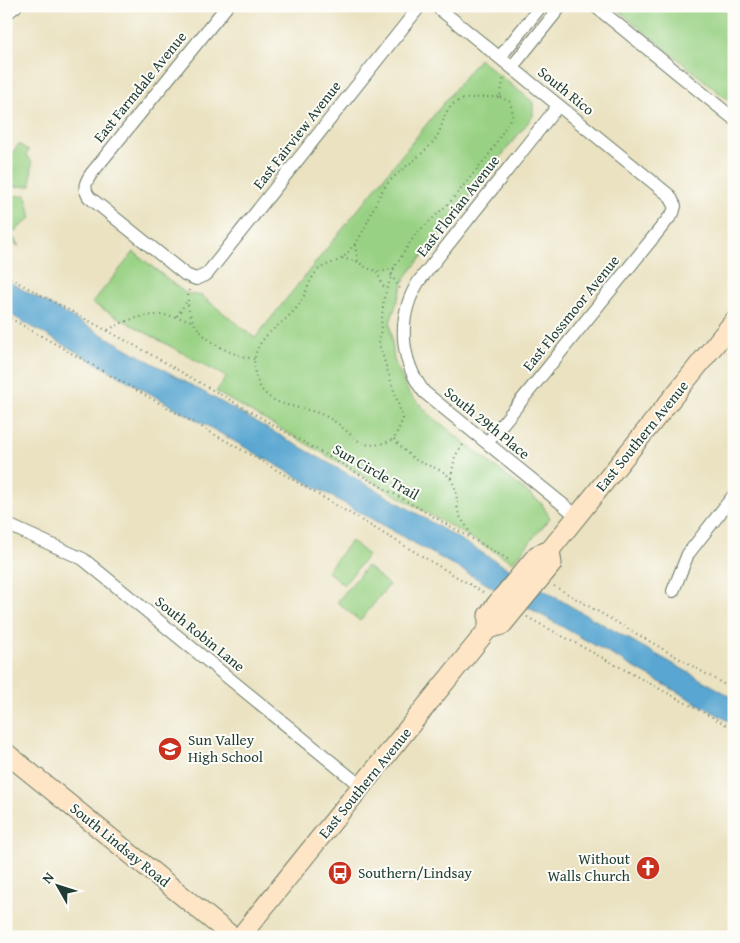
<svg xmlns="http://www.w3.org/2000/svg" width="740" height="943" viewBox="0 0 740 943" font-family="'Gentium Book Plus',serif">
	<style>
		.green { fill: #98d183; stroke: #5c875c }
		.water { fill: #58a6d1; stroke: #3c7282 }
		.lines { fill: none; stroke-linecap: round; stroke-linejoin: round }
		.minor-casing { stroke: #667765; stroke-width: 14 }
		.secondary-casing { stroke: #667765; stroke-width: 21 }
		.path { stroke: #667765; stroke-width: 2; stroke-dasharray: 1 4; stroke-linecap: butt }
		.minor { stroke: #fff; stroke-width: 12 }
		.secondary { stroke: #fee5c5; stroke-width: 19 }
		.labels { text-anchor: middle; stroke-width: 4; stroke-linejoin: round; paint-order: stroke }
		.street-label { font-size: 15px; fill: #1f3d34; stroke: #fdfcf7 }
		.poi-label { font-size: 15px; fill: #1f3d34; stroke: #fdfcf7; text-anchor: start }
	</style>
	<rect width="100%" height="100%" fill="#fdfcf7"/>
	<filter id="ink" filterUnits="userSpaceOnUse"><feTurbulence type="fractalNoise" baseFrequency=".02" numOctaves="2"/><feDisplacementMap in="SourceGraphic" scale="10" xChannelSelector="R" yChannelSelector="G"/><feConvolveMatrix kernelMatrix="1 2 1 2 8 2 1 2 1" color-interpolation-filters="sRGB"/></filter>
	<filter id="wash" filterUnits="userSpaceOnUse"><feTurbulence type="fractalNoise" baseFrequency=".0096" numOctaves="4" result="noise"/><feDisplacementMap in="SourceGraphic" scale="20" xChannelSelector="R" yChannelSelector="G"/><feGaussianBlur stdDeviation="1.12" result="paint"/><feColorMatrix in="noise" values="0 0 0 0 0 0 0 0 0 0 0 0 0 0 0 0 0 1.4 0 .05"/><feComposite in="paint" operator="in"/></filter>
	<g filter="url(#wash)">
		<rect width="100%" height="100%" fill="#eae2c1"/>
		<path class="green" d="M613 6H734V105Z
			M479 59 533 102V116L405 278 390 323 394 360 408 392 429 414 542 504 550 518 513 562 216 392 226 377 92 303 134 252 185 293 202 296 255 338Z
			M19 144 29 151 26 155 32 162 31 186 6 187V161Z
			M26 195 31 218 11 234 19 246 6 240V197Z
			M351 541 368 555 344 585 327 571Z
			M367 566 389 585 360 621 337 602Z"/>
		<path class="water" d="M6 280 406 507 572 607 734 698V724L6 312Z"/>
	</g>
	<g filter="url(#ink)">
		<g class="lines">
			<g class="minor-casing">
				<path id="minor" d="M227 6 91 174C85 183 83 188 89 197L186 275 196 279 207 274 420 6
					M436 6 670 196 675 206 673 213 487 443
					M595 6 734 119
					M6 14 16 6
					M500 57 541 6
					M512 67 561 6
					M558 106 419 281C397 315 399 359 424 392L577 516
					M6 524 83 559 362 787
					M673 591 688 554 734 495"/>
			</g>
			<g class="secondary-casing">
				<path id="secondary" d="M488 629V615L498 602 537 555 550 550 734 321
					M6 753 233 937
					M240 937 488 629 502 625 552 564 550 550"/>
			</g>
			<path class="path" d="M500 97 510 102 513 114 491 152 451 201 415 235 394 268 384 298 379 344 403 419 394 439C355 457 355 429 323 415 296 403 262 410 255 372 249 335 284 328 300 303 307 293 309 279 318 270 325 264 335 263 342 258 346 256 349 251 352 247 367 231 372 206 384 188 399 168 422 158 436 138 444 126 442 111 456 102 464 97 490 97 500 97L504 77
				M355 245 358 262C371 271 379 274 394 268
				M342 258 358 262
				M377 272 385 290
				M391 275 401 290
				M6 276 141 349 511 561
				M189 290C181 329 220 353 254 359
				M6 316 263 462 486 594
				M177 316 187 301
				M108 330C135 314 164 310 193 322
				M394 439C401 447 407 454 416 460 428 467 445 468 452 481 458 491 456 500 458 511 460 521 470 526 470 538
				M451 478 455 456 465 442
				M554 586 734 690
				M527 617 734 729"/>
			<use href="#minor" class="minor"/>
			<use href="#secondary" class="secondary"/>
		</g>
	</g>
	<defs>
		<g id="school-disc" transform="scale(1.25)"><circle r="9.5" fill="#c8321e" stroke="#fdfcf7"/><path d="M0-5L7-2L0 1L-7-2ZM-4 1L0 2.5L4 1V4Q0 6-4 4Z" fill="#fff"/></g>
		<g id="church-disc" transform="scale(1.25)"><circle r="9.5" fill="#c8321e" stroke="#fdfcf7"/><path d="M-1.2-6h2.4v3.5h3.3v2.4h-3.3V6h-2.4V-.1h-3.3v-2.4h3.3Z" fill="#fff"/></g>
		<g id="bus-disc" transform="scale(1.25)"><circle r="9.5" fill="#c8321e" stroke="#fdfcf7"/><path d="M-5-6H5V4H4V6H2V4H-2V6H-4V4H-5ZM-3.5-4V0h7V-4ZM-3.5 1.2v1.5H-2V1.2ZM2 1.2v1.5H3.5V1.2Z" fill="#fff"/></g>
	</defs>
	<g fill-rule="evenodd">
		<use href="#school-disc" x="170" y="749"/>
		<use href="#church-disc" x="648" y="868"/>
		<use href="#bus-disc" x="340" y="873"/>
	</g>
	<g class="labels">
		<g class="street-label">
			<text transform="translate(140 87) rotate(-51)" y="5">East Farmdale Avenue</text>
			<text transform="translate(566 91) rotate(39)" y="5">South Rico</text>
			<text transform="translate(297 135) rotate(-52)" y="5">East Fairview Avenue</text>
			<text transform="translate(458 206) rotate(-52)" y="5">East Florian Avenue</text>
			<text transform="translate(571 313) rotate(-51)" y="5">East Flossmoor Avenue</text>
			<text transform="translate(487 423) rotate(39)" y="5">South 29th Place</text>
			<text transform="translate(642 436) rotate(-51)" y="5">East Southern Avenue</text>
			<text transform="translate(376 472) rotate(30)" y="5">Sun Circle Trail</text>
			<text transform="translate(200 634) rotate(39)" y="5">South Robin Lane</text>
			<text transform="translate(365 783) rotate(-51)" y="5">East Southern Avenue</text>
			<text transform="translate(120 845) rotate(39)" y="5">South Lindsay Road</text>
		</g>
		<g class="poi-label">
			<text x="188" y="745">Sun Valley<tspan x="188" dy="17">High School</tspan></text>
			<text x="630" y="864" text-anchor="end">Without<tspan x="630" dy="17">Walls Church</tspan></text>
			<text x="358" y="878">Southern/Lindsay</text>
		</g>
	</g>
	<rect width="740" height="943" fill="none" stroke="#fdfcf7" stroke-width="25"/>
	<g transform="translate(58 886) rotate(309)" stroke="#fdfcf7" stroke-width="4" paint-order="stroke">
	<path d="M0-4L9 19L0 12L-9 19Z" fill="#1f3d34"/>
	<text y="-8" font-size="14" font-weight="bold" text-anchor="middle" fill="#1f3d34">N</text>
	</g>
</svg>
